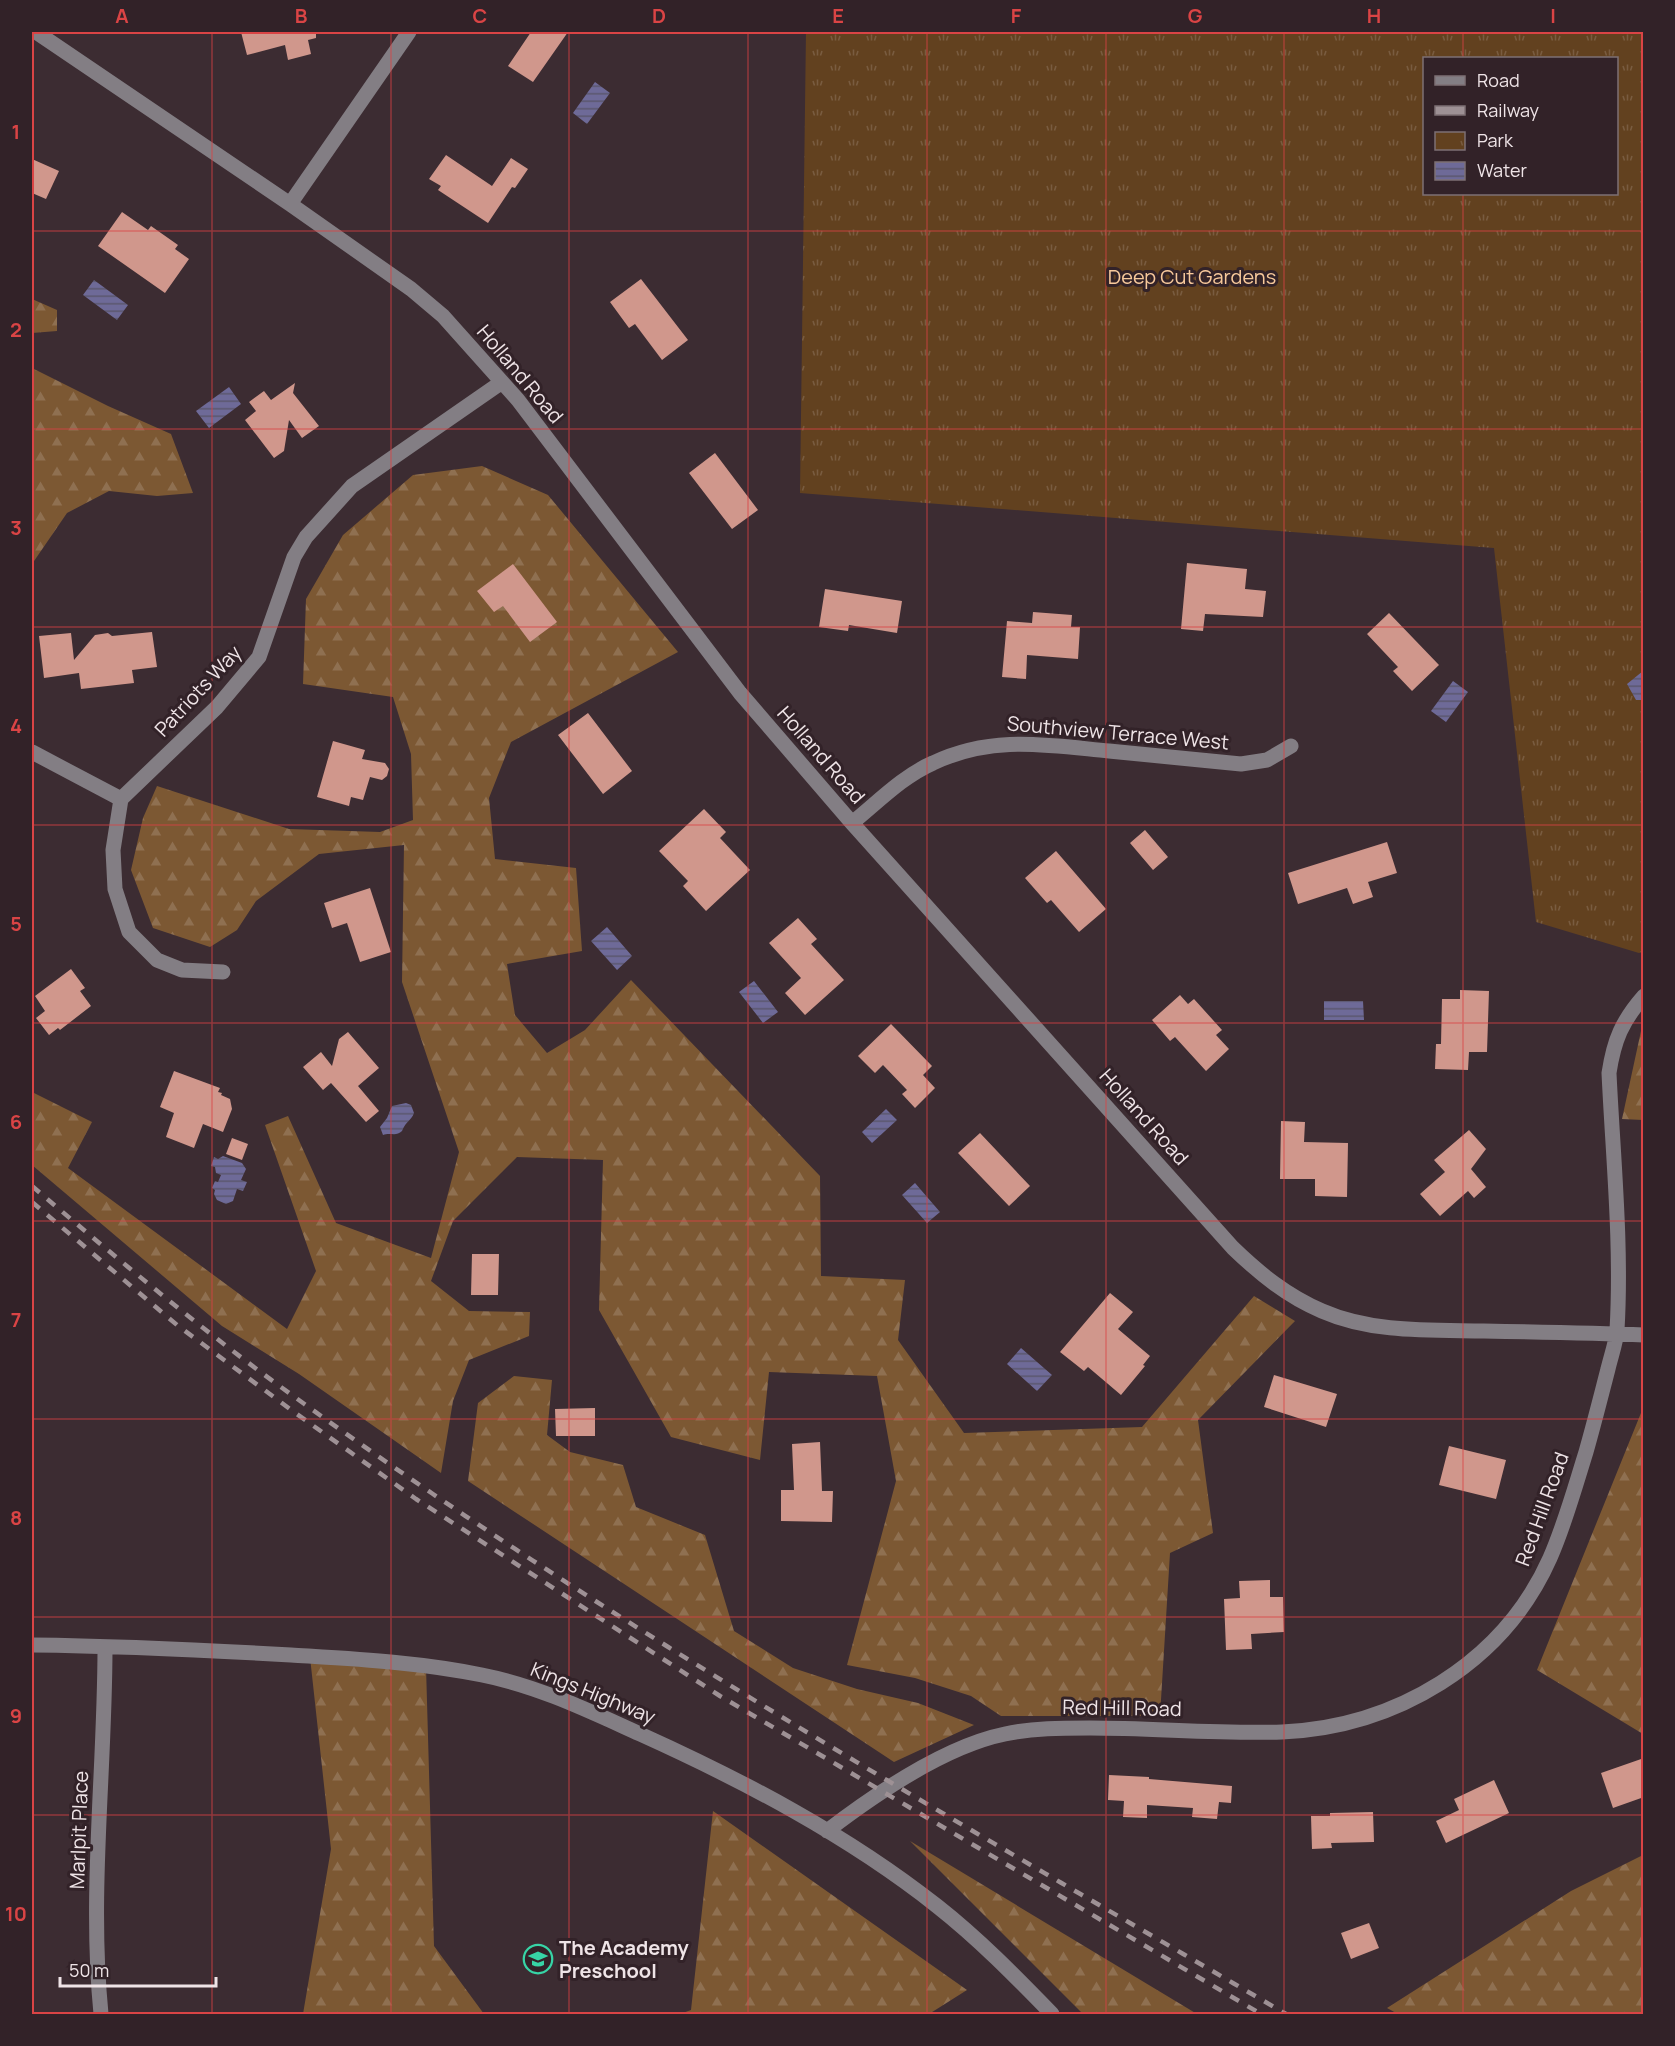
<svg xmlns="http://www.w3.org/2000/svg" width="1675" height="2046" viewBox="0 0 1675 2046" font-family="Manrope,sans-serif">
	<style>
		.forest { fill: url(#forest-firs) }
		.park { fill: url(#park-tufts); fill-rule: evenodd }
		.water { fill: url(#water-rules) }
		.building { fill: #d0978c }
		.lines { fill: none; stroke-linecap: round; stroke-linejoin: round }
		.minor { stroke: #837e84; stroke-width: 15 }
		.rail { stroke: #9e9195; stroke-width: 4.5; stroke-dasharray: 10 10; stroke-linecap: butt }
		.grid { fill: none; stroke: #da4445; stroke-width: 1.5; stroke-opacity: 0.55 }
		.labels { text-anchor: middle; stroke-width: 6; stroke-linejoin: round; paint-order: stroke }
		.park-label { font-size: 20px; fill: #f8c99b; stroke: #322228 }
		.street-label { font-size: 20px; fill: #efe4e7; stroke: #322228 }
		.poi-label { font-size: 20px; font-weight: bold; fill: #efe4e7; stroke: #322228; text-anchor: start }
		.neatline { fill: none; stroke: #da4445; stroke-width: 2 }
		.grid-label { font-size: 20px; text-anchor: middle; font-weight: bold; fill: #da4445 }
	</style>
	<defs>
		<pattern id="forest-firs" width="22" height="20" patternUnits="userSpaceOnUse" patternTransform="scale(1.5)"><rect width="22" height="20" fill="#7c5833"/><path d="M5 1l3.5 6h-7zM16 11l3.5 6h-7z" fill="#8f7051"/></pattern>
		<pattern id="park-tufts" width="24" height="20" patternUnits="userSpaceOnUse" patternTransform="scale(1.5)"><rect width="24" height="20" fill="#62411f"/><path d="M3 7l-1-3M5 7V3M7 7l1-3M15 17l-1-3M17 17v-4M19 17l1-3" fill="none" stroke="#795c40"/></pattern>
		<pattern id="water-rules" width="6" height="5" patternUnits="userSpaceOnUse" patternTransform="scale(1.5)"><rect width="6" height="5" fill="#6e6a98"/><path d="M0 2.5h6" fill="none" stroke="#5b576e"/></pattern>
	</defs>
	<rect width="100%" height="100%" fill="#3c2c32"/>
	<path class="forest" d="M32 299 57 310V331L32 333Z
		M32 368 108 406 171 434 193 493 157 496 109 491 67 513 32 564Z
		M482 466 548 495 678 652 511 742 489 798 495 859 576 868 582 951 507 964 515 1015 547 1053 585 1030 631 980 820 1176 821 1276 905 1280 898 1340 964 1433 1142 1427 1254 1296 1295 1321 1198 1420 1213 1533 1170 1553 1160 1716H1001L971 1696 915 1678 847 1665 896 1481 877 1376 769 1372 760 1460 671 1437 599 1310 603 1160 517 1157 453 1221 431 1281 469 1311 530 1312 529 1336 469 1360 453 1401 441 1473 299 1374 222 1326 32 1165V1092L92 1122 68 1168 287 1329 316 1271 265 1125 288 1116 336 1223 431 1258 459 1152 402 982 404 845 319 854 256 901 237 930 210 947 153 928 131 870 143 818 157 786 289 829 380 832 413 820 411 754 393 697 303 684 306 599 343 535 413 475Z
		M1643 1029V1120L1622 1119 1641 1031Z
		M514 1376 552 1380 547 1435 570 1452 623 1465 636 1507 705 1535 734 1631 793 1668 857 1689 918 1703 974 1725 894 1762 468 1481 478 1403Z
		M1643 1408V1734L1537 1670Z
		M310 1657 426 1667 434 1946 484 2014H303L331 1849Z
		M713 1811 967 1990 929 2014H680L691 2010Z
		M910 1841 1197 2014H1083Z
		M1643 1855V2014H1398L1387 2008 1571 1891Z"/>
	<path class="park" d="M806 32H1643V952L1639 953 1536 922 1494 548 800 493ZM1424 58H1616V194H1424Z"/>
	<path class="water" d="M595 82 610 93 587 124 573 113Z
		M94 280 128 305 117 320 83 295Z
		M229 387 241 404 209 428 196 411Z
		M1643 671V700H1636L1627 684Z
		M1453 681 1468 692 1446 722 1431 711Z
		M607 927 632 956 617 970 591 941Z
		M754 981 778 1012 763 1023 739 992Z
		M1324 1001H1363L1364 1020H1324Z
		M406 1103 411 1105 414 1113C411 1121 406 1121 402 1131 396 1137 390 1132 383 1135L380 1127 387 1118 392 1106Z
		M886 1109 897 1120 872 1143 862 1132Z
		M223 1156 242 1163 246 1169 241 1180 247 1182 243 1191 237 1189 233 1201 226 1204 217 1200 214 1194 215 1190 212 1188 215 1181 218 1182 221 1175 216 1173 215 1167 211 1166 214 1157 218 1159Z
		M915 1183 940 1212 927 1223 902 1195Z
		M1021 1348 1052 1375 1037 1391 1007 1364Z"/>
	<path class="building" d="M241 32H316V38L308 40 311 54 288 60 285 45 247 55Z
		M531 32H568L533 82 508 66Z
		M446 155 492 186 511 158 528 169 515 188 512 187 488 223 438 190 441 186 429 179Z
		M32 159 59 171 46 199 32 193Z
		M122 212 148 230 151 226 178 245 175 249 189 259 165 293 98 246Z
		M641 279 688 340 662 360 635 324 629 328 610 302Z
		M295 383 293 393 319 426 302 438 289 420 284 451 274 458 245 420 256 411 249 402 264 391 271 400Z
		M715 453 758 510 732 529 689 473Z
		M1187 563 1247 569 1245 589 1266 591 1263 617 1205 614 1203 631 1181 629Z
		M513 564 557 622 530 642 503 606 494 612 477 591Z
		M825 589 902 601 897 633 849 625 848 631 819 627Z
		M1033 612 1072 615 1071 627H1080L1078 659 1027 655 1026 679 1002 677 1007 621 1032 623Z
		M1389 613 1439 665 1412 691 1393 671 1398 667 1367 634Z
		M152 632 157 667 132 670 134 683 81 689 79 673 44 678 39 636 71 633 74 660 95 635 108 633 112 636Z
		M588 713 632 771 603 794 558 735Z
		M333 741 365 750 362 759 385 763 389 769 387 776 382 780 370 777 363 800 351 797 349 806 317 797Z
		M704 809 726 832 720 838 750 870 706 911 683 886 688 881 659 851Z
		M1145 830 1168 857 1153 870 1130 843Z
		M1387 842 1397 873 1368 882 1373 897 1353 904 1347 888 1298 904 1288 873Z
		M1056 851 1106 909 1079 932 1051 900 1047 903 1025 878Z
		M370 888 391 952 360 962 347 923 332 928 324 903Z
		M798 918 817 939 811 944 844 980 805 1015 785 993 801 978 769 943Z
		M71 969 85 988 80 991 91 1006 60 1030 58 1028 49 1035 36 1018 45 1011 35 996Z
		M1460 990 1489 991 1487 1052H1469L1468 1070 1435 1069 1436 1044H1441L1442 999H1460Z
		M1180 995 1188 1004 1194 999 1222 1030 1216 1035 1229 1049 1206 1071 1175 1037 1170 1041 1152 1020Z
		M891 1024 932 1066 923 1075 935 1088 915 1108 902 1094 907 1090 883 1065 875 1073 858 1056Z
		M348 1032 379 1068 358 1086 379 1111 366 1122 331 1083 323 1090 303 1067 321 1052 332 1066 339 1039Z
		M174 1071 220 1088 218 1092 222 1093 221 1095 230 1099 232 1109 223 1132 203 1124 194 1148 166 1137 174 1113 160 1107Z
		M1281 1121 1305 1122 1304 1142 1348 1143 1347 1197 1315 1196V1179H1280Z
		M1469 1130 1486 1149 1471 1169 1486 1187 1474 1198 1468 1191 1440 1216 1420 1194 1445 1172 1434 1160Z
		M980 1133 1030 1186 1009 1206 958 1153Z
		M232 1138 248 1144 242 1160 226 1154Z
		M472 1254H499L498 1295H471Z
		M1110 1293 1133 1312 1118 1329 1150 1356 1143 1365 1145 1366 1121 1395 1088 1367 1084 1371 1060 1352Z
		M1274 1375 1337 1394 1326 1427 1264 1407Z
		M595 1408V1436H556L555 1409Z
		M820 1442 822 1491H833L832 1522 781 1521V1490H794L792 1444Z
		M1449 1446 1506 1460 1496 1499 1439 1485Z
		M1270 1580V1597H1283L1284 1632 1251 1634 1252 1649 1226 1650 1224 1599 1240 1598 1239 1581Z
		M1644 1758V1797L1613 1808 1601 1773Z
		M1109 1775 1149 1777V1779L1232 1786 1231 1803 1219 1802 1217 1819 1192 1817 1193 1808 1147 1805V1818L1123 1817 1124 1801 1108 1800Z
		M1494 1780 1509 1813 1446 1843 1436 1821 1459 1810 1454 1799Z
		M1373 1812 1374 1842 1331 1843 1332 1848 1312 1849 1311 1816H1330V1813Z
		M1369 1923 1379 1948 1351 1959 1341 1933Z"/>
	<g class="lines">
		<path class="minor" d="M36 32 290 204 411 289 443 316 518 400 740 693 852 823 1233 1248C1260 1274 1287 1296 1322 1311 1372 1333 1430 1330 1484 1331 1537 1332 1590 1333 1644 1335
			M290 204 409 32
			M32 752 121 799
			M852 823C878 802 903 776 933 763 992 735 1046 745 1109 751 1153 755 1197 760 1241 764L1267 760 1291 746
			M223 972 182 970 157 960 129 932 115 889 113 850 121 799 217 707 259 657 294 557 306 537 352 486 502 382
			M32 1645C118 1646 205 1650 291 1655 355 1659 419 1662 482 1675 538 1686 589 1711 640 1734 744 1781 847 1835 937 1906 979 1939 1016 1977 1052 2014
			M827 1831C874 1795 946 1746 1005 1734 1033 1728 1062 1728 1090 1728 1154 1728 1218 1734 1282 1732 1395 1727 1503 1664 1550 1558 1565 1524 1575 1487 1586 1452 1594 1424 1601 1396 1608 1369 1611 1356 1616 1343 1617 1330 1622 1245 1613 1158 1609 1073 1614 1040 1622 1021 1644 996
			M101 2014C89 1893 105 1769 105 1648"/>
		<path class="rail" d="M32 1186C120 1261 209 1336 303 1403 616 1629 953 1819 1286 2014
			M32 1202 177 1325 294 1412 416 1499 720 1696 1261 2014"/>
	</g>
	<path class="grid" d="M212 32V2014M391 32V2014M569 32V2014M748 32V2014M927 32V2014M1106 32V2014M1284 32V2014M1463 32V58M1463 194V2014M32 231H1644M32 429H1644M32 627H1644M32 825H1644M32 1023H1644M32 1221H1644M32 1419H1644M32 1617H1644M32 1815H1644"/>
	<defs>
		<g id="school-ring" transform="scale(1.5)"><circle r="9.5" fill="#322228" stroke="#37d4a6" stroke-width="1.5"/><path d="M0-5L7-2L0 1L-7-2ZM-4 1L0 2.5L4 1V4Q0 6-4 4Z" fill="#37d4a6"/></g>
	</defs>
	<g fill-rule="evenodd">
		<use href="#school-ring" x="538" y="1959"/>
	</g>
	<g class="labels">
		<g class="park-label">
			<text x="1192" y="284">Deep Cut Gardens</text>
		</g>
		<g class="street-label">
			<text transform="translate(520 374) rotate(50)" y="7">Holland Road</text>
			<text transform="translate(198 691) rotate(-47)" y="7">Patriots Way</text>
			<text transform="translate(1118 733) rotate(5)" y="7">Southview Terrace West</text>
			<text transform="translate(821 755) rotate(49)" y="7">Holland Road</text>
			<text transform="translate(1144 1117) rotate(48)" y="7">Holland Road</text>
			<text transform="translate(1542 1509) rotate(-70)" y="7">Red Hill Road</text>
			<text transform="translate(593 1693) rotate(22)" y="7">Kings Highway</text>
			<text transform="translate(1122 1708) rotate(1)" y="7">Red Hill Road</text>
			<text transform="translate(79 1830) rotate(-88)" y="7">Marlpit Place</text>
		</g>
		<g class="poi-label">
			<text x="559" y="1955">The Academy<tspan x="559" dy="23">Preschool</tspan></text>
		</g>
	</g>
	<rect width="1675" height="2046" fill="none" stroke="#322228" stroke-width="66"/>
	<rect x="1423" y="57" width="195" height="138" fill="#322228" stroke="#7e7074" stroke-width="1.5"/>
	<rect x="1435" y="76" width="30" height="9" fill="#837e84" stroke="#7e7074" stroke-width="1.5"/>
	<text x="1477" y="87" font-size="18" fill="#efe4e7">Road</text>
	<rect x="1435" y="106" width="30" height="9" fill="#9e9195" stroke="#7e7074" stroke-width="1.5"/>
	<text x="1477" y="117" font-size="18" fill="#efe4e7">Railway</text>
	<rect x="1435" y="132" width="30" height="18" fill="url(#park-tufts)" stroke="#7e7074" stroke-width="1.5"/>
	<text x="1477" y="147" font-size="18" fill="#efe4e7">Park</text>
	<rect x="1435" y="162" width="30" height="18" fill="url(#water-rules)" stroke="#7e7074" stroke-width="1.5"/>
	<text x="1477" y="177" font-size="18" fill="#efe4e7">Water</text>
	<path d="M60 1977v9h156v-9" fill="none" stroke="#efe4e7" stroke-width="3"/>
	<text x="69" y="1977" font-size="18" fill="#efe4e7" stroke="#322228" stroke-width="4.5" paint-order="stroke">50 m</text>
	<rect x="33" y="33" width="1609" height="1980" class="neatline"/>
	<g class="grid-label">
		<text x="122" y="23">A</text>
		<text x="301" y="23">B</text>
		<text x="480" y="23">C</text>
		<text x="659" y="23">D</text>
		<text x="838" y="23">E</text>
		<text x="1016" y="23">F</text>
		<text x="1195" y="23">G</text>
		<text x="1374" y="23">H</text>
		<text x="1553" y="23">I</text>
		<text x="16" y="139">1</text>
		<text x="16" y="337">2</text>
		<text x="16" y="535">3</text>
		<text x="16" y="733">4</text>
		<text x="16" y="931">5</text>
		<text x="16" y="1129">6</text>
		<text x="16" y="1327">7</text>
		<text x="16" y="1525">8</text>
		<text x="16" y="1723">9</text>
		<text x="16" y="1921">10</text>
	</g>
</svg>
